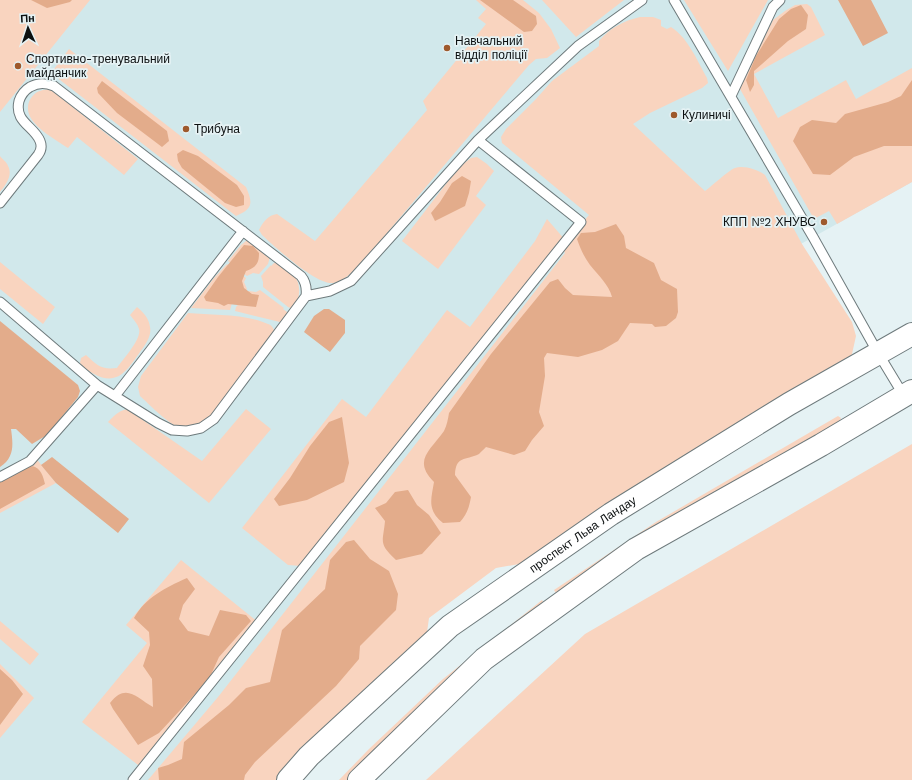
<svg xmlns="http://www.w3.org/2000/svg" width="912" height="780" viewBox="0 0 912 780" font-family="'Work Sans',sans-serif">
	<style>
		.built { fill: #d1e8eb }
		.green { fill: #f9d4bf }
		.forest { fill: #e3ac8b }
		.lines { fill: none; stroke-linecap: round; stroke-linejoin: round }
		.lane-casing { stroke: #6e7a7c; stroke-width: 11 }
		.primary-casing { stroke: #6e7a7c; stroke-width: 24 }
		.lane { stroke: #fff; stroke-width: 9 }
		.primary { stroke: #fff; stroke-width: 22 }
		.poi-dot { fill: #9e592c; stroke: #e5f2f4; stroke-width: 1.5 }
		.labels { text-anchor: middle; stroke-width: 3.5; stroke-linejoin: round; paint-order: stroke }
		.poi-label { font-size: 12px; fill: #0c1011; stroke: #e5f2f4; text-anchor: start }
		.street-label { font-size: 12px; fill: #0c1011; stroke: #e5f2f4 }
	</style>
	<rect width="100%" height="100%" fill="#e5f2f4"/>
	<path class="built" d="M0 0H912V182L729 284 259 780H0Z"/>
	<path class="green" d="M0 0H90L0 112Z
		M476 0H523L539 13 551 29 560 48 547 58 536 59 529 65 365 259C356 268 346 281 333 283 316 285 275 247 262 235L259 230C263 222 268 215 277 214L315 241 427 110 423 101 486 24 478 18 486 9Z
		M542 0H624L576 37Z
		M684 0H768L728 71Z
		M807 4 811 7 825 35 754 74 778 118 846 80 856 99 912 68V182L837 224 829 211 814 219 740 89 742 81 773 20 785 11 795 5Z
		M640 17H653L661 20V26L667 29 671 27C688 38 697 60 707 78L708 83 702 88 650 113 633 124 705 191C712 186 729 170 735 168 744 165 758 170 765 175L802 244 852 322 856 336 852 354 836 369 597 510 525 563 496 568 429 618 426 639 289 780H148L218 697 565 253 562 247 301 566 288 565 242 528 342 399 366 417 447 310 470 327 535 241 547 219 566 241 589 215 502 143 501 137 506 129 536 99 552 81 599 46V41C610 28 623 21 640 17Z
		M69 49 246 187C253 203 253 209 236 216L51 73Z
		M50 89 138 159 124 175 77 137 68 148C54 138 17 120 31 98 36 91 41 90 50 89Z
		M0 156C2 159 7 162 8 166 13 175 6 185 0 192Z
		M477 157 487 164 494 171 476 196 486 205 438 269 402 241 459 167 471 158Z
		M246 241H250L270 257 268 264 259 274 253 273 247 276 228 261 241 245Z
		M0 262 55 307 43 324 0 289Z
		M279 262C284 266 290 270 294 275 302 285 300 300 293 309L288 307 263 287V282L261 276 271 265V266L274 263Z
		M227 264 246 278 244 282 247 289 235 303H232L230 310 191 308 214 278Z
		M260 290 284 308 283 309 287 312 288 314 284 321 280 322 235 311 236 307 249 291 256 292Z
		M137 307C143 312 149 318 150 327 152 336 145 345 140 352 128 369 118 387 94 374 89 371 84 369 80 363L81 358 86 355C97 365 101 370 117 368 123 359 142 339 139 329 138 324 133 319 130 315Z
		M188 313C211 315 248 314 268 324 272 325 274 329 275 333L213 417C205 422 187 429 177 426 167 423 148 403 140 396L138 387 141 376Z
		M127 409 202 461 246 409 271 429 209 503 108 422C114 416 118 411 127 409Z
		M838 416 841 418 839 422 559 598 554 590 656 522Z
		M912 444V780H426L585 634Z
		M34 456 56 483 0 513V477Z
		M181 560 259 623 142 768 82 722 147 643 126 625Z
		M542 600 546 607 350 780H339L369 749 443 679Z
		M0 621 39 654 30 665 0 639Z
		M0 664 34 698 0 738Z"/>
	<path class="forest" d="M31 0H72L70 2 47 8Z
		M480 0H513L536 16 537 24 532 31 524 32Z
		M838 0H871L888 33 863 46Z
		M801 5 808 15 806 29 788 41 754 71V85L750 92 746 80 756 56 779 19 791 9Z
		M912 80V146H884L854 157 830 175 813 174 793 141 800 127 812 120 836 123 845 114 888 102 901 96Z
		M102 81 167 131 169 141 162 147 117 113 98 93 97 88Z
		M183 150 198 156 237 185 244 196V205L236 207 225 203 182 168 178 161 177 154Z
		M462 176 471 181 469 193 465 206 435 221 431 213 440 202 452 183Z
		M616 224 624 236 626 248 654 263 661 280 677 289 678 312 676 318 666 326 655 327 652 324 630 323 618 341 602 350 578 357 547 353 544 358 545 376 539 412 544 426 532 440 525 451 514 455 486 447C484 449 481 452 479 454 465 461 456 455 455 475L471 497C469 508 467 514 460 522L443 523C427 510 431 500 434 482 412 460 431 450 444 431 447 425 448 419 449 413L491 354 550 282 558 279 565 288 573 295 612 297C609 285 598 275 590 265 584 257 580 248 577 239L581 233 595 232Z
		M244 245 253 246 259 253C259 264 256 267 246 271L242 281 244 288 252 294 259 295 256 307 228 304 224 306 218 303 206 301 204 297 218 277Z
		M324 309H329L345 320V333L330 352 304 332 314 316Z
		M0 321 78 385 80 391 78 397 47 435 32 444 16 429H11C13 444 15 457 0 467Z
		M342 417 349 463 344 482 307 500 279 506 274 499 290 478 310 446 329 422Z
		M52 457 129 519 118 533 56 483 41 465Z
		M32 466C41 468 43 476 45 484L0 509V481L19 470Z
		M408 490 417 505 429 515 441 533 422 554 396 560C378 543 383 543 385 521L375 508 386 503 395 492Z
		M354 540 370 559 389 571 398 594 396 610 360 646 359 659 336 686 255 762 245 775 244 780H159L158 768 168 765 182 759 184 742 229 705 246 688 270 682 282 630 325 589 330 560 346 542Z
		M187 578 195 589 183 605 179 619 188 631 209 636 220 610 246 615 251 621 219 657 209 679 159 733 138 745 113 709 110 703C126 682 137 698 153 707L152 679 143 666 150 645 149 632 134 618C146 597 165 588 187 578Z
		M0 669 12 680 23 694 0 725Z"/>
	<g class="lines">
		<g class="lane-casing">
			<path id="lane" d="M674 0 813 237 878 353 904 396
				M731 96 773 7 780 0
				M0 203 38 155C41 151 42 146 40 141 34 126 14 122 19 101 21 95 25 90 30 87 39 82 46 83 54 86L301 276C306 282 307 288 306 296L214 419 201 428 187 431 172 430 158 423 97 385 0 302
				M306 296 330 291 351 281 478 140 578 46 642 0
				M115 396 243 231
				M0 477 30 461 97 385
				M133 780 581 222 478 140"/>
		</g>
		<g class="primary-casing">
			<g id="primary">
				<path id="s1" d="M288 780 309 756 450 626 611 514 789 404 912 334"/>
				<path d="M359 780 484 659 636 549 821 445 912 391"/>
			</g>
		</g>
		<use href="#lane" class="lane"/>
		<use href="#primary" class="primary"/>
	</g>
	<g class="poi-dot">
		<circle cx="447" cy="48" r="4"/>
		<circle cx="18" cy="66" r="4"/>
		<circle cx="674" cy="115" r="4"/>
		<circle cx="186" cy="129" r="4"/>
		<circle cx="824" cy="222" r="4"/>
	</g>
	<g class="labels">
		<g class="poi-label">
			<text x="455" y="45">Навчальний<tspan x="455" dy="14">відділ поліції</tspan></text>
			<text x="26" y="63">Спортивно-тренувальний<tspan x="26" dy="14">майданчик</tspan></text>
			<text x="682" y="119">Кулиничі</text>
			<text x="194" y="133">Трибуна</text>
			<text x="816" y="226" text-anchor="end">КПП №2 ХНУВС</text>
		</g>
		<g class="street-label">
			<text dy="4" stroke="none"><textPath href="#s1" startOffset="385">проспект Льва Ландау</textPath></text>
		</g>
	</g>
	<g transform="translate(28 28) rotate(357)" stroke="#e5f2f4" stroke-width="3" paint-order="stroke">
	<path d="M0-3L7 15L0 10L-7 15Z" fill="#0c1011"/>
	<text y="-6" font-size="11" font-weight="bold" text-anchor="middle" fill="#0c1011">Пн</text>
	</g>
</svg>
